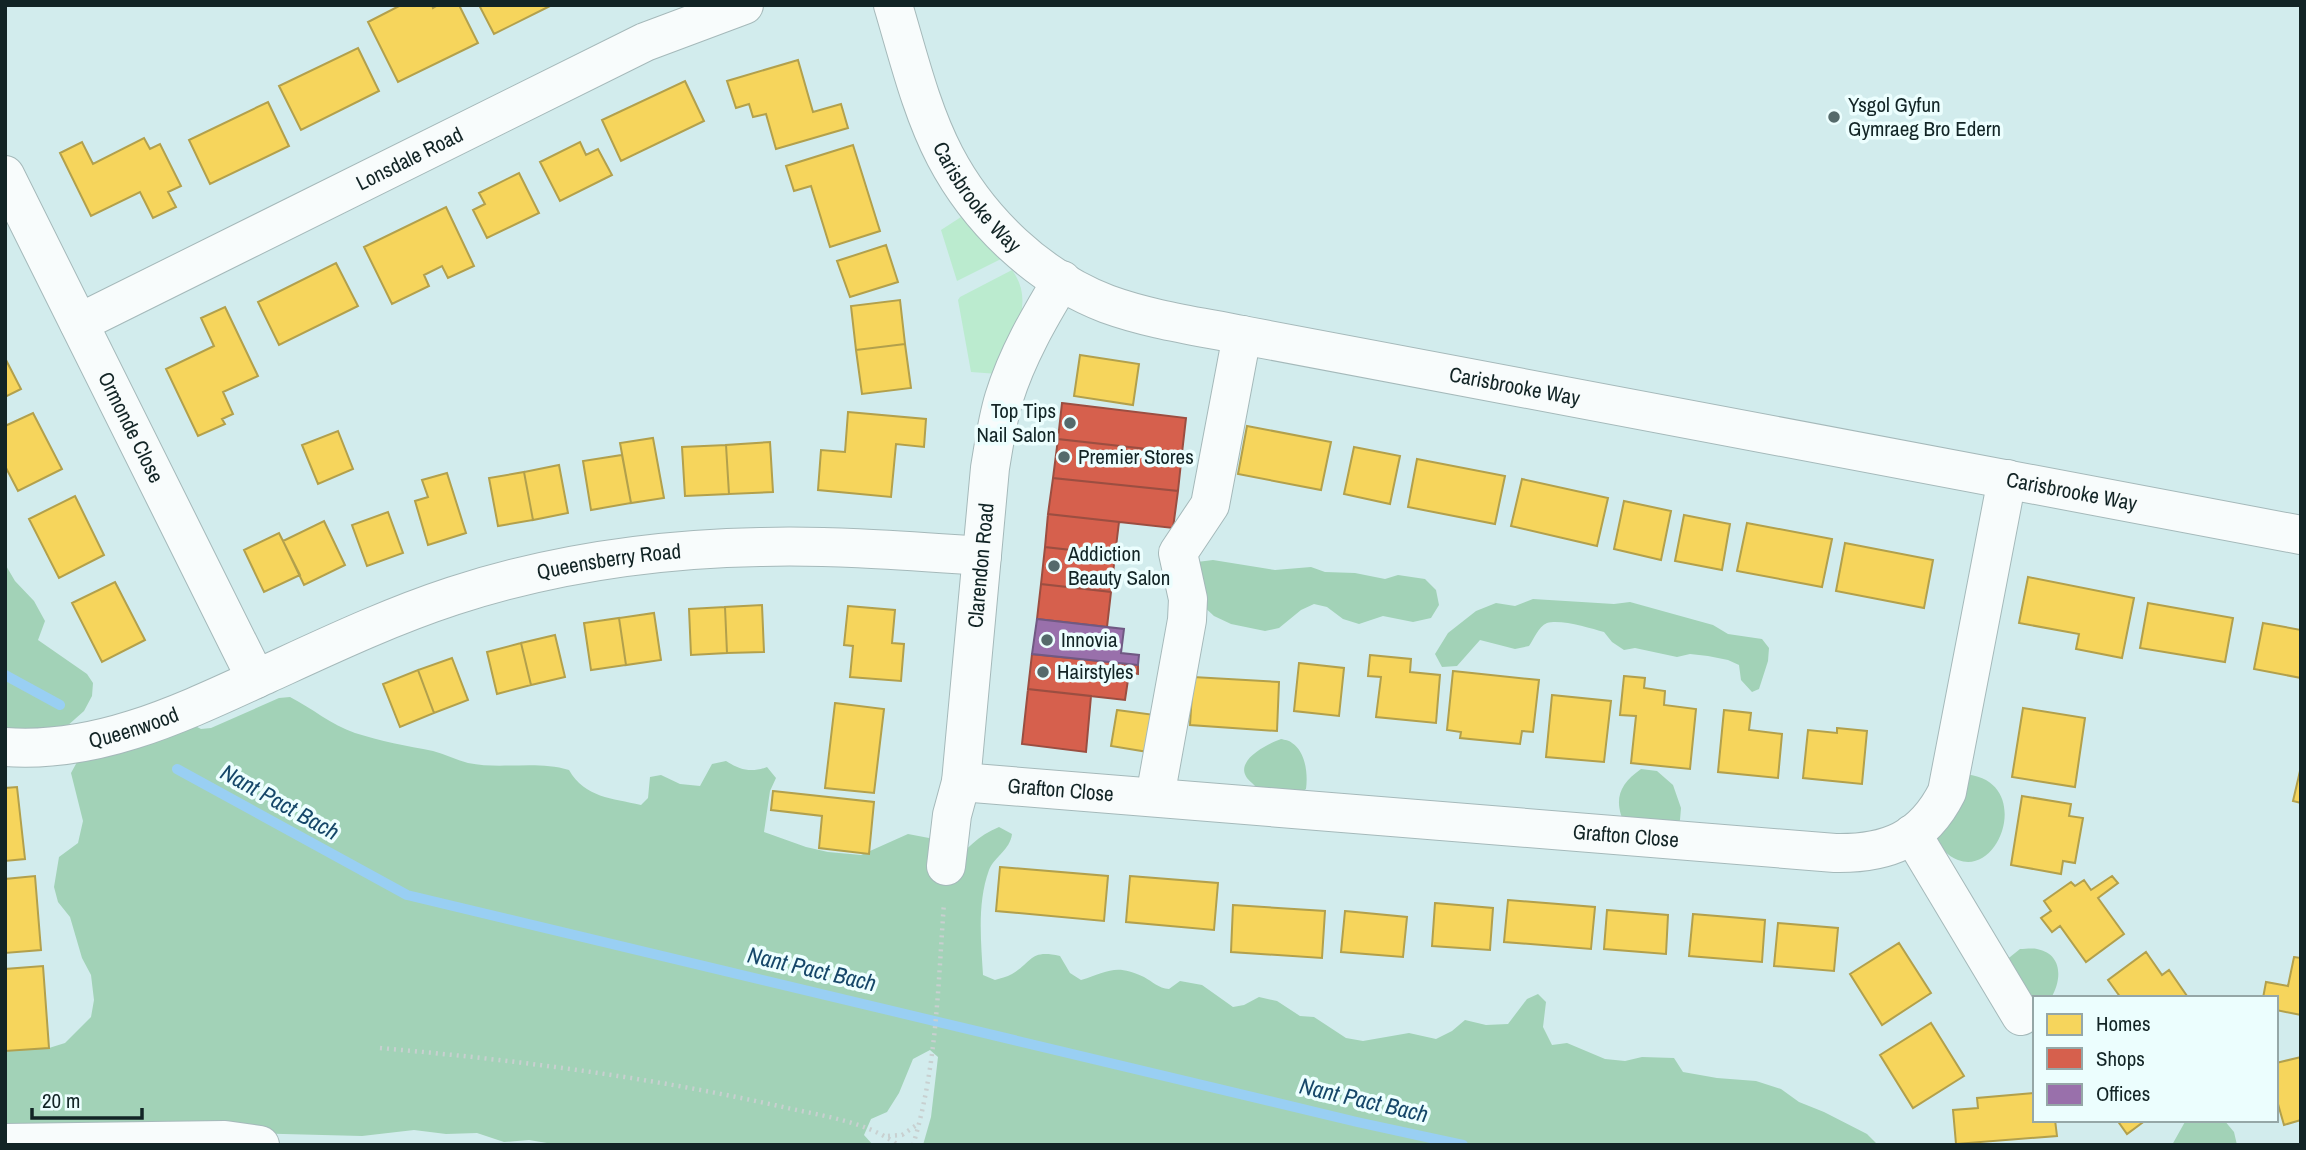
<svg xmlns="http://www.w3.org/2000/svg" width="2306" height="1150" viewBox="0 0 2306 1150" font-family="'Archivo Narrow',sans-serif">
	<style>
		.green { fill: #bbebcf }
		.forest { fill: #a2d2b7 }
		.homes { fill: #f6d55c; stroke: #b2a04c; stroke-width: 2 }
		.shops { fill: #d6604d; stroke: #9b4e41; stroke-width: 2 }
		.offices { fill: #9970ab; stroke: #705983; stroke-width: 2 }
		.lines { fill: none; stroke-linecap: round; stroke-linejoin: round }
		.stream { stroke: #99cff3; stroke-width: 10 }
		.minor-casing { stroke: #a5b9ba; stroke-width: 40 }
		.path { stroke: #c8d0d0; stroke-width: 4.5; stroke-dasharray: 2 5; stroke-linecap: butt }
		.minor { stroke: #f8fcfc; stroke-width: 38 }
		.poi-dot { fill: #556a6b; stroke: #ecfefe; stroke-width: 2.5 }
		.labels { text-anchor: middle; stroke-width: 7; stroke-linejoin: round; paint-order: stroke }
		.poi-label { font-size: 21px; fill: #122425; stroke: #ecfefe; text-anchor: start }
		.street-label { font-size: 21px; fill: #122425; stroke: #ecfefe }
		.water-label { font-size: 23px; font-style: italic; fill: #164769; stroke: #ecfefe }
	</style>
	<rect width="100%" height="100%" fill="#d2eced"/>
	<path class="green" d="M961 217 1001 259 957 281 941 230Z
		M1012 270C1037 303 1011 341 998 374L971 372 958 300 960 297Z"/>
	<path class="forest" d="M1213 560 1275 570 1311 567 1325 572 1355 573 1385 579 1398 575 1425 579 1436 590 1439 605 1431 618 1413 622 1383 616 1359 624 1343 619 1327 607 1314 604 1301 610 1279 628 1265 631 1231 624 1214 616 1200 603 1197 562Z
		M5 564 15 581 34 601 45 621 38 640 87 674 93 683 92 696 84 711 66 727 5 732Z
		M1533 599 1614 604 1630 602 1713 625 1728 634 1762 639 1769 648 1768 661 1759 689 1752 692 1741 680 1739 665 1728 660 1708 656 1690 654 1677 657 1635 648 1624 650 1612 642 1604 632C1590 628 1561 619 1547 623 1538 627 1534 639 1529 646L1515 649 1480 640 1457 666 1442 667 1435 654 1448 633 1476 611 1496 603 1515 606Z
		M290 697C312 708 331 725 355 733 380 741 407 746 433 751 445 754 456 760 468 763 502 770 536 760 569 770 585 798 612 798 641 805L648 798 650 777 661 775 680 784 700 786 712 764 726 761C740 770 751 773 767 767L776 778 770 791 764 832 806 847 828 852 861 855 908 834 929 838 953 866C966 848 978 836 999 827L1012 834C1010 850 995 856 989 870 977 903 981 941 983 975L995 980C1000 978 1007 977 1012 974 1033 962 1029 949 1060 956L1070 973 1081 980C1108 972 1115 963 1144 977 1153 982 1158 988 1169 989L1180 981 1202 985 1233 1007 1244 1005 1259 997 1277 1001 1300 1016 1314 1017 1346 1038 1363 1041 1409 1033 1436 1039 1452 1031 1465 1020 1486 1025 1508 1024 1527 999 1538 994 1546 1002 1543 1027 1552 1045 1567 1043 1605 1059 1625 1061 1642 1057 1674 1058 1683 1072 1717 1078 1756 1081 1781 1089 1799 1102 1824 1112 1867 1134 1878 1145H923L931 1117 938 1057 930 1050 913 1059 899 1093 887 1112 871 1119 864 1135 873 1145H559L529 1140 504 1142 477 1133 446 1134 414 1130 362 1136 5 1127V1051L49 1048 65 1043 91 1017 94 1000 91 975 82 958 70 917 58 902 54 887 59 857 78 843 83 821 71 773 82 753 184 720 201 729 211 728 279 698Z
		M1281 739C1285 740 1289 740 1292 743 1306 752 1308 775 1306 789L1293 798C1284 796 1274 796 1265 793 1260 791 1256 787 1252 783 1228 764 1265 745 1281 739Z
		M1641 769 1657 771 1673 785 1681 808 1680 820 1671 834 1627 829C1613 802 1617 786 1641 769Z
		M1963 774C2034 778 2002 877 1958 860 1947 856 1941 847 1934 838Z
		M2020 949C2025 949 2032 948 2037 949 2063 954 2062 980 2051 998H2035V1003L2005 961Z
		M2186 1120H2224L2234 1132 2237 1145H2172Z"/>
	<path class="homes" d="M401 5H432L433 8 438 5H459L478 43 398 82 368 22Z
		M479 5H552L494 34Z
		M358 48 379 91 301 130 279 86Z
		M798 60 813 112 841 104 848 128 776 149 766 114 753 117 749 104 736 108 727 81Z
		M685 81 704 121 621 161 602 120Z
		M268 102 289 146 210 184 189 140Z
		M144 138 150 149 160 144 181 186 168 192 176 207 153 218 140 192 91 216 60 153 82 142 93 164Z
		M580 142 586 155 598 149 612 175 560 201 540 162Z
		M853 145 880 231 830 247 811 186 794 191 786 166Z
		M519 173 539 213 487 238 473 210 485 204 479 193Z
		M446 207 474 266 448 278 442 266 424 275 429 286 392 304 364 247Z
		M886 245 898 282 850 297 837 261Z
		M336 263 358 306 279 345 258 302Z
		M900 300 905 344 856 350 851 306Z
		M225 307 258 376 223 392 233 414 222 419 225 424 198 436 166 369 214 346 201 318Z
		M905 344 911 388 862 394 856 350Z
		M1080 355 1139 364 1133 405 1074 396Z
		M5 358 21 389 5 397Z
		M848 412 926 419 924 447 896 444 891 497 818 490 821 450 845 452Z
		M33 413 62 469 18 491 5 466V426Z
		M1247 426 1331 442 1321 490 1238 474Z
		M338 431 353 469 318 484 302 445Z
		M653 438 664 498 631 503 620 443Z
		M770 442 773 492 729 494 726 445Z
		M726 445 729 494 685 496 682 447Z
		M1354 447 1400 456 1390 504 1344 494Z
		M622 455 631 503 591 510 583 461Z
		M1417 459 1505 476 1495 524 1408 507Z
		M559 465 568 513 533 520 524 472Z
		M524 472 533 520 498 526 489 478Z
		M447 473 466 533 428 545 415 501 428 497 422 480Z
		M1522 479 1608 498 1597 546 1511 526Z
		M75 496 104 555 59 578 29 519Z
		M1624 501 1671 511 1661 560 1614 549Z
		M388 512 403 553 367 566 352 525Z
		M1684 515 1730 524 1722 570 1675 561Z
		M324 521 345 565 304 585 283 541Z
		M1747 523 1832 539 1822 587 1737 571Z
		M279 533 300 575 264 592 244 550Z
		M1845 543 1933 560 1924 608 1836 591Z
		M2028 577 2134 598 2122 658 2076 649 2079 634 2019 623Z
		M115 582 145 640 102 662 72 603Z
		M2148 603 2233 618 2225 662 2140 648Z
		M762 605 764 652 727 653 725 607Z
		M848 606 895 610 892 643 904 644 901 681 850 677 853 646 844 645Z
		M725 607 727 653 691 655 689 609Z
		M654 613 661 660 626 665 619 618Z
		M619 618 626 665 591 670 584 623Z
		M2263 623 2301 630V678L2254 669Z
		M555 635 565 677 531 685 521 643Z
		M521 643 531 685 497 694 487 652Z
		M1370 655 1411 659 1410 672 1440 675 1436 723 1376 717 1381 677 1368 676Z
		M452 658 468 700 434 713 418 670Z
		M1299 663 1344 668 1339 716 1294 711Z
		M418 670 434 713 400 727 383 684Z
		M1453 671 1539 680 1533 732 1522 731 1520 744 1460 738 1461 732 1447 730Z
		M1624 676 1645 678 1644 688 1665 691 1664 705 1696 709 1690 769 1631 763 1636 716 1620 715Z
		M1193 677 1279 682 1277 731 1190 725Z
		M1552 695 1611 701 1604 762 1546 757Z
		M835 703 884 709 874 793 825 788Z
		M2023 708 2085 718 2075 787 2012 777Z
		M1117 710 1155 715 1148 752 1111 746Z
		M1724 710 1751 713 1749 730 1782 734 1778 778 1718 772Z
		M1837 728 1867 731 1862 784 1803 778 1808 730 1837 733Z
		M2300 771H2301V803L2293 801Z
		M17 787 25 859 5 861V788Z
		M773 791 874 802 869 854 819 848 822 816 771 810Z
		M2022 796 2071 804 2069 816 2083 818 2075 863 2063 861 2061 874 2011 865Z
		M1000 867 1108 876 1104 921 996 911Z
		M35 876 41 950 5 953V879Z
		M1130 876 1218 883 1214 930 1126 922Z
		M2112 876 2118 883 2098 898 2124 934 2086 962 2060 926 2052 932 2041 918 2051 911 2044 901 2071 882 2075 886 2084 880 2091 890Z
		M1508 900 1595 907 1591 949 1504 942Z
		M1435 903 1493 908 1490 950 1432 946Z
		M1233 905 1325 911 1322 958 1231 952Z
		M1607 910 1668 915 1666 954 1604 949Z
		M1345 911 1407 917 1403 957 1341 952Z
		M1693 914 1765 920 1762 962 1689 956Z
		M1778 923 1838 928 1834 971 1774 966Z
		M1899 943 1931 993 1882 1025 1850 974Z
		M2146 952 2162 975 2169 970 2187 996 2184 998H2121L2108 980Z
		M2294 957 2301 958V1015L2276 1010V998H2263L2266 982 2288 986Z
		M43 966 49 1048 5 1051V969Z
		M1931 1023 1964 1076 1913 1108 1880 1055Z
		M2301 1057V1120L2284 1125 2276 1097V1063Z
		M2035 1093V1120H2055L2057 1136 1956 1144 1953 1110 1978 1108 1977 1098Z
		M2117 1120H2146L2127 1134Z"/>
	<path class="shops" d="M1062 403 1186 418 1182 453 1058 439Z
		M1058 439 1182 453 1178 491 1053 478Z
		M1053 478 1178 491 1173 528 1048 514Z
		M1048 514 1119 522 1115 555 1045 547Z
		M1045 547 1115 555 1111 592 1041 584Z
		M1041 584 1111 592 1107 627 1037 619Z
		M1032 654 1138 665V674L1129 673 1125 700 1028 689Z
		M1028 689 1091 696 1086 752 1022 744Z"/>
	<path class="offices" d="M1037 619 1124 629 1121 653 1139 655 1138 665 1032 654Z"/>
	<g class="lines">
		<path class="stream" d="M5 675 60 705
			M177 769 407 895 1357 1122 1463 1145"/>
		<g class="minor-casing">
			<g id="minor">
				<path id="s1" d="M893 5C908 55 921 110 945 156 979 221 1039 278 1107 304 1151 320 1197 326 1242 335L2301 535"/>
				<path id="s2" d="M5 175 256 679"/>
				<path id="s3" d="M79 323 645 42 744 5"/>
				<path id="s4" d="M5 747C99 754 184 712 267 674 328 646 389 617 453 596 551 564 657 549 760 547 834 545 908 551 982 556"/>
				<path id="s5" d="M961 782 1835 853C1887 854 1923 840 1947 792L2007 479"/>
				<path d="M1155 797 1187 620 1188 599 1178 553 1210 505 1242 335"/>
				<path d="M1912 834 2021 1016"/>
				<path id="s6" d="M946 866 952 815 961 782 990 468C994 445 997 421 1004 398 1017 356 1039 318 1062 280"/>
				<path d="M5 1143 225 1140 260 1145"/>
			</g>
		</g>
		<path class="path" d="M380 1048C516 1060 650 1077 783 1107 822 1116 866 1121 898 1145
			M888 1136 902 1135 918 1124
			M913 1145C937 1067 938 984 944 903"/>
		<use href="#minor" class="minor"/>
	</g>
	<g class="poi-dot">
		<circle cx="1834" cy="117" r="7"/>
		<circle cx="1070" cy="423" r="7"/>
		<circle cx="1064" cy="457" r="7"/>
		<circle cx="1054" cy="566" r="7"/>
		<circle cx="1047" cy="640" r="7"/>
		<circle cx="1043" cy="672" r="7"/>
	</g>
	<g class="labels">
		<g class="poi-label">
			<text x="1848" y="112">Ysgol Gyfun<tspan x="1848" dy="24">Gymraeg Bro Edern</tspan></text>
			<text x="1056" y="418" text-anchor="end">Top Tips<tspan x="1056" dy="24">Nail Salon</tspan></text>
			<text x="1078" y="464">Premier Stores</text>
			<text x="1068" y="561">Addiction<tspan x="1068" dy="24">Beauty Salon</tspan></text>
			<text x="1061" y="647">Innovia</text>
			<text x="1057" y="679">Hairstyles</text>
		</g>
		<g class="street-label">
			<text dy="7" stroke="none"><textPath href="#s3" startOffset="369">Lonsdale Road</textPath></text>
			<text dy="7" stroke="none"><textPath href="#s1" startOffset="212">Carisbrooke Way</textPath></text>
			<text dy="7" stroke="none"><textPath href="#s1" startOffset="800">Carisbrooke Way</textPath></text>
			<text dy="7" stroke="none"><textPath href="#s2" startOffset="282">Ormonde Close</textPath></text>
			<text dy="7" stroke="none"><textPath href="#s1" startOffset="1367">Carisbrooke Way</textPath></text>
			<text dy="7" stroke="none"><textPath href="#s4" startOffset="637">Queensberry Road</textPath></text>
			<text dy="7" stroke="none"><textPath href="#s6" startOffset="303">Clarendon Road</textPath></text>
			<text dy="7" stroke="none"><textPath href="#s4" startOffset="131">Queenwood</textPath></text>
			<text dy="7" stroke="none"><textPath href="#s5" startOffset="100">Grafton Close</textPath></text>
			<text dy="7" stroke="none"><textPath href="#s5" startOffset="667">Grafton Close</textPath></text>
		</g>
		<g class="water-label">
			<text transform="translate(280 802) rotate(29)" y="8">Nant Pact Bach</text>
			<text transform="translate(812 969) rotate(13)" y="8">Nant Pact Bach</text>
			<text transform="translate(1364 1100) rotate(13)" y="8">Nant Pact Bach</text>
		</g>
	</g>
	<rect width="2306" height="1150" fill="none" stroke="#122425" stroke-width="14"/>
	<rect x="2033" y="996" width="245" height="126" fill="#ecfefe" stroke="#95a7a7" stroke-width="2"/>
	<rect x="2047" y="1014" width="35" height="21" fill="#f6d55c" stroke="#95a7a7" stroke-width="2"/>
	<text x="2096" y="1031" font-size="21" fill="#122425">Homes</text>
	<rect x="2047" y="1048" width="35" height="21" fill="#d6604d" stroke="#95a7a7" stroke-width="2"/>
	<text x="2096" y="1066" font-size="21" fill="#122425">Shops</text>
	<rect x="2047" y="1084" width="35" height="21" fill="#9970ab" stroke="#95a7a7" stroke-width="2"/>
	<text x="2096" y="1101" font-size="21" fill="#122425">Offices</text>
	<path d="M32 1108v10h110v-10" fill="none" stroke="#122425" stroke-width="3.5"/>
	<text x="42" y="1108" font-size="21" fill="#122425" stroke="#ecfefe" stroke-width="5" paint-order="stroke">20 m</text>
</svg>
